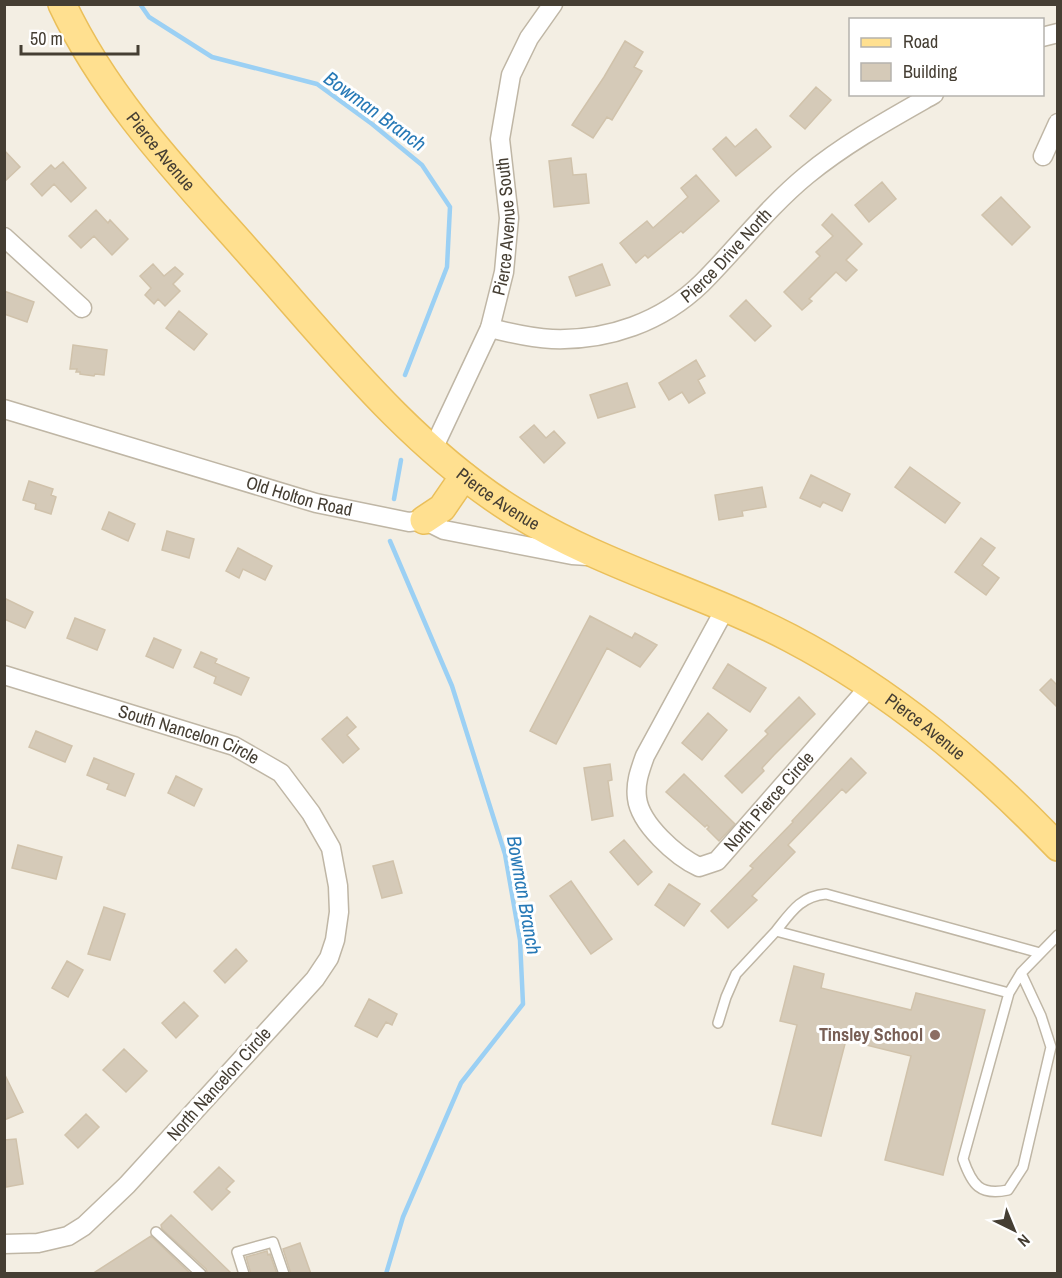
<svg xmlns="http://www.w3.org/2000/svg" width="1062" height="1278" viewBox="0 0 1062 1278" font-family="'Archivo Narrow',sans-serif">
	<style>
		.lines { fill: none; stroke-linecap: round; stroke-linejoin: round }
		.stream { stroke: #9bd0f4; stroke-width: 4.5 }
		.building { fill: #d5cab8; stroke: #d0c2ab; stroke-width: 1.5 }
		.lane-casing { stroke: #bfb6a5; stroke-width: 12 }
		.street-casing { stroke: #bfb6a5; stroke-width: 21 }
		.primary-casing { stroke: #eabf5a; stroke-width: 30 }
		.lane { stroke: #fff; stroke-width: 9 }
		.street { stroke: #fff; stroke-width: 18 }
		.primary { stroke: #ffe090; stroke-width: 27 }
		.education-dot { fill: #8d6e63; stroke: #fff; stroke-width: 2 }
		.labels { text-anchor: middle; stroke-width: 6; stroke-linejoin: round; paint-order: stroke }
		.street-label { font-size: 18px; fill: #453e33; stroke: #fff }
		.education-label { font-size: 18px; font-weight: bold; fill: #785e54; stroke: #fff; text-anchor: end }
		.water-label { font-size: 20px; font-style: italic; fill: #2779b6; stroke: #fff }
	</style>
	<rect width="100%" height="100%" fill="#f3eee3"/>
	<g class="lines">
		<path class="stream" d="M140 4 149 17 212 57 317 84 372 124 422 165 450 207 447 267 405 375
			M394 499 401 460
			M386 1274 403 1217 461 1083 523 1004 520 940 505 854 452 686 390 541"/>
	</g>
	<path class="building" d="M625 41 643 52 634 67 642 71 612 120 607 117 593 138 572 125 604 77Z
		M816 87 831 100 805 129 790 116Z
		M756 129 771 147 736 176 713 149 726 137 735 147Z
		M4 150 20 167 4 182Z
		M571 158 573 175 586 174 589 203 554 207 549 161Z
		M63 162 86 188 71 202 54 184 42 196 31 184 51 165 55 169Z
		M696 175 719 201 683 233 681 231 648 258 645 255 636 263 620 243 647 221 653 228 688 197 681 188Z
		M882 182 896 199 869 222 855 205Z
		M1001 197 1030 227 1012 245 982 215Z
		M96 210 108 223 110 220 128 239 112 255 94 236 81 248 69 236Z
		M832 214 862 244 846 260 857 270 846 281 836 272 809 299 812 301 802 310 784 292 820 256 816 252 833 236 822 225Z
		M153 264 164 276 175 267 183 274 173 284 180 291 165 306 158 299 154 304 145 295 151 288 140 276Z
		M602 264 610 285 576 296 569 277Z
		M4 291 34 302 27 322 4 314Z
		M746 300 771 326 755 341 730 316Z
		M179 311 207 334 194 350 166 328Z
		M73 345 107 350 104 375 95 374 94 376 80 374V372H76L77 369H70Z
		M696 360 705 376 698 380 705 393 689 403 682 392 669 400 659 383Z
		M627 383 635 407 598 418 590 395Z
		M534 425 546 438 554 431 565 443 544 463 520 437Z
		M910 467 960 503 945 523 895 487Z
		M811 475 850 494 842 511 823 502 820 507 800 498Z
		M29 481 53 489 51 495 56 497 51 514 35 509 36 504 23 500Z
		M762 487 766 507 742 511 743 516 719 520 715 495Z
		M109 512 135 524 128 541 102 529Z
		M167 531 194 539 189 558 162 550Z
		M981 538 995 548 982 565 999 578 986 595 955 572Z
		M238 548 272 566 265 580 243 569 239 578 226 571Z
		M4 598 33 612 25 628 4 619Z
		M590 616 632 638 635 633 657 645 640 667 607 648 556 744 530 731Z
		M75 618 105 630 97 650 67 638Z
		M154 638 181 650 173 668 146 656Z
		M201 652 217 659 215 663 249 678 241 695 214 683 216 677 194 667Z
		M728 664 766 688 750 712 713 688Z
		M1051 679 1058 686V708L1040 690Z
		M799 697 815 714 774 755 762 768 764 771 742 793 725 776 768 734 765 731Z
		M708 713 727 730 702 760 682 743Z
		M347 717 356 727 347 735 359 749 343 763 322 739Z
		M36 731 72 746 65 762 29 747Z
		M94 758 134 774 125 796 107 789 109 784 87 775Z
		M851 758 866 773 846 793 842 789 788 845 795 852 752 896 757 900 728 928 711 911 753 868 750 866 793 822 792 821Z
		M610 764 612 780 608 781 613 816 592 820 584 768Z
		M684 774 735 824 719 841 707 829 709 827 707 825 705 827 666 792Z
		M176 776 202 789 194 806 168 793Z
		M624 840 652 872 638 885 610 852Z
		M18 845 62 857 56 879 12 868Z
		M393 861 402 893 382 898 373 866Z
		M571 881 612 939 591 954 550 896Z
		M669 884 700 904 684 926 655 905Z
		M104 907 125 914 110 960 88 954Z
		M236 949 247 961 225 983 214 971Z
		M67 961 83 970 68 997 52 988Z
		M794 966 824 974 821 988 911 1010 916 993 985 1010 943 1175 885 1160 911 1056 846 1040 821 1136 772 1124 797 1025 780 1021Z
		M369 999 397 1014 392 1025 386 1022 377 1037 355 1026Z
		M184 1002 198 1016 176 1038 162 1023Z
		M124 1049 147 1071 126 1092 103 1070Z
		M4 1073 23 1112 4 1120Z
		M86 1114 99 1127 78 1148 65 1135Z
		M16 1139 23 1184 6 1187 4 1140Z
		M219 1167 234 1181 226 1189 230 1192 212 1210 194 1192Z
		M171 1215 232 1274H208L206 1269 162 1229 161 1225Z
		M151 1236 191 1274H92Z
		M300 1243 311 1274H291L283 1249Z
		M267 1251 268 1255 270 1254 277 1274H251L246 1257Z"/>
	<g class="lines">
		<g class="lane-casing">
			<path id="lane" d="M1021 973 1041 1016 1051 1047 1023 1167 1008 1190C980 1196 972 1185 963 1159L1009 993 1021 973 1058 935
				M1009 993 776 931C791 912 801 896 826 894L1040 953
				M718 1023 726 997 736 974 776 931
				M156 1232 201 1274
				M244 1274 237 1252 273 1242 284 1274"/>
		</g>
		<g class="street-casing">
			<g id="street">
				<path d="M1042 37 1058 33"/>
				<path d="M1043 156 1058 123"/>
				<path d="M4 237 82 308"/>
				<path id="s1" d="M490 328C510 333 531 338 552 339 608 341 662 322 702 283 737 248 768 207 807 175 846 143 890 119 934 94"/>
				<path id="s2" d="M4 409 316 503 409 522 424 520 444 530 572 555 588 556"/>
				<path id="s3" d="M433 449 490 328 504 272 509 218 500 139 511 75 529 38 553 4"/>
				<path id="s4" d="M725 609 645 756C640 770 635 783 637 798 640 824 676 856 699 867L717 861 870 686"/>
				<path id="s5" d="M4 675 234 746 281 773 311 813 331 848 338 886 339 912 335 940 329 958 315 979 127 1185 84 1226 68 1236 38 1243 4 1244"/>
			</g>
		</g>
		<g class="primary-casing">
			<g id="primary">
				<path id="s6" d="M62 4C109 104 187 182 259 264 336 351 412 447 512 510 598 565 700 591 790 638 893 692 978 764 1058 847"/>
				<path d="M424 520 442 508 464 476"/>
			</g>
		</g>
		<use href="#lane" class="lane"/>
		<use href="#street" class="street"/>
		<use href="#primary" class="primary"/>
	</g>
	<circle class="education-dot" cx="935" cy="1035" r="6"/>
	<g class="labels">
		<g class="street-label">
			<text dy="6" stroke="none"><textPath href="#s6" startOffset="178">Pierce Avenue</textPath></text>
			<text dy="6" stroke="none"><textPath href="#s3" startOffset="237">Pierce Avenue South</textPath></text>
			<text dy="6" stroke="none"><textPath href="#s1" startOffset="264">Pierce Drive North</textPath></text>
			<text dy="6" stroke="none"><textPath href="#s2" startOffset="308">Old Holton Road</textPath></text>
			<text dy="6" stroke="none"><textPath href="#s6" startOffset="664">Pierce Avenue</textPath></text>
			<text dy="6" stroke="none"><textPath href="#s6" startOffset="1150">Pierce Avenue</textPath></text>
			<text dy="6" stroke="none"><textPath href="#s5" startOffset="194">South Nancelon Circle</textPath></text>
			<text dy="6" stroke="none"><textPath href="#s4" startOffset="404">North Pierce Circle</textPath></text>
			<text transform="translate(219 1084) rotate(-48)" y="6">North Nancelon Circle</text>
		</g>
		<g class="education-label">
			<text x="923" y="1041">Tinsley School</text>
		</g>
		<g class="water-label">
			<text transform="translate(375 111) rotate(36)" y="7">Bowman Branch</text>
			<text transform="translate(524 895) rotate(80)" y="7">Bowman Branch</text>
		</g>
	</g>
	<rect width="1062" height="1278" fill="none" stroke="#453e33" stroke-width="12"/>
	<rect x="849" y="18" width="195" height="78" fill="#ffffff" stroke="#b5b2ad" stroke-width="1.5"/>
	<rect x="861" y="38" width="30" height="9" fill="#ffe090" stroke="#b5b2ad" stroke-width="1.5"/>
	<text x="903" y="48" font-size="18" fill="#453e33">Road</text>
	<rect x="861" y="63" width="30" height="18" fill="#d5cab8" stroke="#b5b2ad" stroke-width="1.5"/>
	<text x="903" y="78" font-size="18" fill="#453e33">Building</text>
	<g transform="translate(1014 1230) rotate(137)" stroke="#ffffff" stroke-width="4.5" paint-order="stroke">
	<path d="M0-4.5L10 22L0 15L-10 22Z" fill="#453e33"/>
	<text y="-9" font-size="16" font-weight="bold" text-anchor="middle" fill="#453e33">N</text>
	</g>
	<path d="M21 45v9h117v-9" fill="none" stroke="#453e33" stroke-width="3"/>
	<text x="30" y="45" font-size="18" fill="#453e33" stroke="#ffffff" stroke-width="4.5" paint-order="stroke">50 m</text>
</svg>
